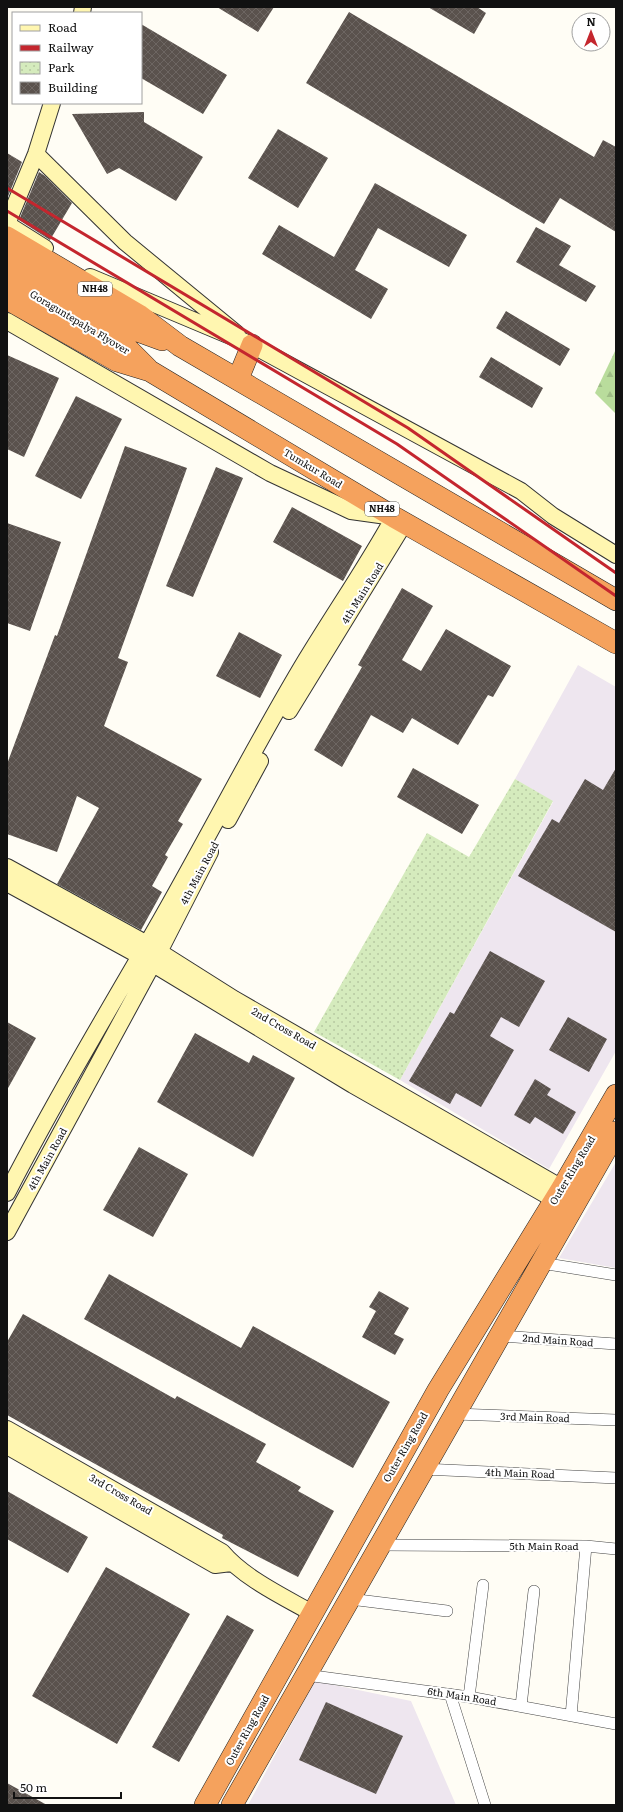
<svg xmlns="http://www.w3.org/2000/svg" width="623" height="1812" viewBox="0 0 623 1812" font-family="Literata,serif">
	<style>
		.industrial { fill: #eee6ef }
		.forest { fill: url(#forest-firs) }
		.park { fill: url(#park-dots) }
		.building { fill: url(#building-cross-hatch) }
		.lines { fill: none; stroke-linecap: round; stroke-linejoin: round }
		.street-casing { stroke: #444; stroke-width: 12 }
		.secondary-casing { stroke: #333; stroke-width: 18 }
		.highway-casing { stroke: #222; stroke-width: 22 }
		.street { stroke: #fff; stroke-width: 11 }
		.secondary { stroke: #fff6b0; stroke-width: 16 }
		.highway { stroke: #f5a25d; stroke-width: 21 }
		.rail { stroke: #c4262e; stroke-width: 3 }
		.labels { text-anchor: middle; stroke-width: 4; stroke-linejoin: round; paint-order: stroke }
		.shield { fill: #fff; stroke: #585858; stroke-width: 1 }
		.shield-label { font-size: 9px; font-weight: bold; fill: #111 }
		.street-label { font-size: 10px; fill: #111; stroke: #fff }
	</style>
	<defs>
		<pattern id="forest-firs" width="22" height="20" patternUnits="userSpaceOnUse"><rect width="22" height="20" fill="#b9dc9c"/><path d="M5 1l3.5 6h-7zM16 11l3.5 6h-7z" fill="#9ebc85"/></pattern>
		<pattern id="park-dots" width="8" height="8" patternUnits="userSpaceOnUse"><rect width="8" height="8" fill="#d5ebbd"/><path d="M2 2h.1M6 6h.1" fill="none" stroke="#b6c8a1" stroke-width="1.8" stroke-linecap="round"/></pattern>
		<pattern id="building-cross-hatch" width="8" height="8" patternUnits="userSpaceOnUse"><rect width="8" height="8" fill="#5a524d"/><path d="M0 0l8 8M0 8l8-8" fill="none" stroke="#6d6662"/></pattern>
	</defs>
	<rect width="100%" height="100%" fill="#fffdf5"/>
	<path class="industrial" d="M578 665 616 687V1051L549 1169 400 1080 553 802 515 779Z
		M616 1162V1268L559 1258Z
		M315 1681 411 1701 456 1805H248Z"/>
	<path class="forest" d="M616 349V414L595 393Z"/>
	<path class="park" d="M515 779 553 801 400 1080 314 1032 427 833 469 857Z"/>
	<path class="building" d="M217 7H274L258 32Z
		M428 7H477L486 13 474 34Z
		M349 12 594 157 603 140 616 147V232L560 198 544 224 306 83Z
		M141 24 227 75 203 114 141 78Z
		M144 112V122L203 157 176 201 119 168 107 174 72 114Z
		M278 129 328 158 298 208 248 178Z
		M7 153 22 162 7 199Z
		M39 172 45 176 72 203 50 240 19 220Z
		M375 183 467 235 449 267 378 228 355 270 388 289 371 319 262 254 279 225 334 257Z
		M536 227 571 246 559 265 596 286 586 302 516 262Z
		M506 311 570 349 560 366 496 328Z
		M7 355 59 378 24 457 7 449Z
		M491 357 543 388 532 408 479 377Z
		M76 396 122 419 81 499 35 476Z
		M125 446 187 468 118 658 128 662 104 726 202 779 178 821 183 824 165 855 168 857 152 886 162 892 141 930 57 884 99 808 77 796 57 852 7 834V764L55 635 57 636Z
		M216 467 243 478 193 597 166 586Z
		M292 507 362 546 343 581 273 542Z
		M7 523 61 542 30 631 7 623Z
		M402 588 433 606 402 660 421 671 446 629 511 666 493 697 488 695 458 745 412 718 403 733 371 715 342 767 314 750 362 667 358 665Z
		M239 632 282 655 260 698 216 676Z
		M413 768 479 805 462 834 397 797Z
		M616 768V932L518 876 552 819 559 823 585 779 603 790Z
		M490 951 545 981 519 1027 501 1017 490 1036 514 1050 481 1107 456 1093 450 1104 409 1081 450 1012 454 1014Z
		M568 1017 607 1039 589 1072 549 1050Z
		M7 1022 36 1038 7 1090Z
		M195 1033 249 1063 253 1055 295 1078 253 1157 157 1102Z
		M535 1079 551 1089 547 1095 576 1112 563 1134 535 1117 530 1124 514 1115Z
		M139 1147 188 1174 153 1237 103 1210Z
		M109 1274 241 1348 253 1326 390 1402 353 1468 84 1319Z
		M379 1291 409 1308 394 1334 404 1339 395 1355 362 1337 376 1311 369 1307Z
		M23 1314 175 1399 177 1396 266 1444 256 1462 301 1487 298 1491 334 1511 298 1577 222 1538 223 1535 7 1415V1342Z
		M7 1491 88 1537 68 1573 7 1539Z
		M106 1567 190 1614 117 1744 32 1696Z
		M227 1615 254 1630 179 1762 152 1747Z
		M326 1702 403 1736 376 1794 299 1760Z
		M7 1783 47 1805H7Z"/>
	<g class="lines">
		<g class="street-casing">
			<path id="street" d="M541 1263 616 1275
				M500 1336 616 1344
				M455 1414 616 1420
				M423 1469 616 1478
				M380 1545 586 1546 571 1716
				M586 1546 616 1549
				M350 1599 447 1611
				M306 1675 469 1697 616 1724
				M450 1694 485 1805
				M469 1697 483 1585
				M521 1706 534 1591"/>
		</g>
		<g class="secondary-casing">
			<path id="secondary" d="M82 13 83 7
				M36 154 125 242 237 334
				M7 224 45 248
				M7 224 36 154 52 103
				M90 277 252 345 521 491 553 516 616 555
				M7 321 270 473 351 511 394 517C367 566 335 612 306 660 250 753 202 850 147 944 99 1026 51 1108 7 1193
				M289 711 405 522
				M228 820 260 761
				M7 867 147 944 234 999 562 1188
				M7 883 140 956 353 1085 555 1200
				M7 1232 159 952 210 852
				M7 1429 222 1552C244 1578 282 1596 312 1613
				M7 1446 215 1565 231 1563"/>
		</g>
		<g class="highway-casing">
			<path id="highway" d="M7 237 139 315 180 346 616 600
				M7 256 129 328 162 340
				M7 278 128 349 148 369
				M7 299 117 361 150 371 394 517 616 643
				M238 379 252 345
				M205 1805 438 1390 562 1188 616 1095
				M232 1805 616 1132"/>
		</g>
		<use href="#street" class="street"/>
		<use href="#secondary" class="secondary"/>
		<use href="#highway" class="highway"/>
		<path class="rail" d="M7 188 408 428 616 573
			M7 211 397 444 616 596"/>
	</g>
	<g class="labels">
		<g class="shield">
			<rect x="78" y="282" width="34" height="14" rx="3"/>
			<rect x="365" y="502" width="34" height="14" rx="3"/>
		</g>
		<g class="shield-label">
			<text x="95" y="292">NH48</text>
			<text x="382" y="512">NH48</text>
		</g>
		<g class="street-label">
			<text transform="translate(80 322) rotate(31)" y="4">Goraguntepalya Flyover</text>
			<text transform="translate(313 468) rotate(31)" y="4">Tumkur Road</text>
			<text transform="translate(362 593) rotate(-58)" y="4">4th Main Road</text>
			<text transform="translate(199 873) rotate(-62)" y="4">4th Main Road</text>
			<text transform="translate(284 1028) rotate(30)" y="4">2nd Cross Road</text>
			<text transform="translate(47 1159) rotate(-61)" y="4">4th Main Road</text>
			<text transform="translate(572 1170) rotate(-59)" y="4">Outer Ring Road</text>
			<text transform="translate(558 1340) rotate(4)" y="4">2nd Main Road</text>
			<text transform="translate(535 1417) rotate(2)" y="4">3rd Main Road</text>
			<text transform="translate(405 1447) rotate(-60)" y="4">Outer Ring Road</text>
			<text transform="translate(520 1473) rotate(2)" y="4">4th Main Road</text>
			<text transform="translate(121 1494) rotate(30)" y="4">3rd Cross Road</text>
			<text x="544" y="1550">5th Main Road</text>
			<text transform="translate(462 1696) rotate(9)" y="4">6th Main Road</text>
			<text transform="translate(247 1730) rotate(-61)" y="4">Outer Ring Road</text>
		</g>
	</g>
	<rect width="623" height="1812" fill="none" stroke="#111111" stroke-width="16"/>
	<rect x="12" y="12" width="130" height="92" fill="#ffffff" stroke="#a0a0a0"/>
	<rect x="20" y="25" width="20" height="6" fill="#fff6b0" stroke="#a0a0a0"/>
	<text x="48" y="32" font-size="12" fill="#111111">Road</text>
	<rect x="20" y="45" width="20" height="6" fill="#c4262e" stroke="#a0a0a0"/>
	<text x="48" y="52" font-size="12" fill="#111111">Railway</text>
	<rect x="20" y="62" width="20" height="12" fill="url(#park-dots)" stroke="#a0a0a0"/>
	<text x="48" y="72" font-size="12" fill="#111111">Park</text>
	<rect x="20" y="82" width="20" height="12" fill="url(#building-cross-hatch)" stroke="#a0a0a0"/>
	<text x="48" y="92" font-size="12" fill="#111111">Building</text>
	<g transform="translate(591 32)"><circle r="19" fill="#ffffff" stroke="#a0a0a0"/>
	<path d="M0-3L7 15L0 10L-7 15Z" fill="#c4262e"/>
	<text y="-6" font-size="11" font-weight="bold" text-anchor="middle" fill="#111111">N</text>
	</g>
	<path d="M14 1792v6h107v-6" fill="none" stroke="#111111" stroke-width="2"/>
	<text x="20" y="1792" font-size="12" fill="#111111" stroke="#ffffff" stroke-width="3" paint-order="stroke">50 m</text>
</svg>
